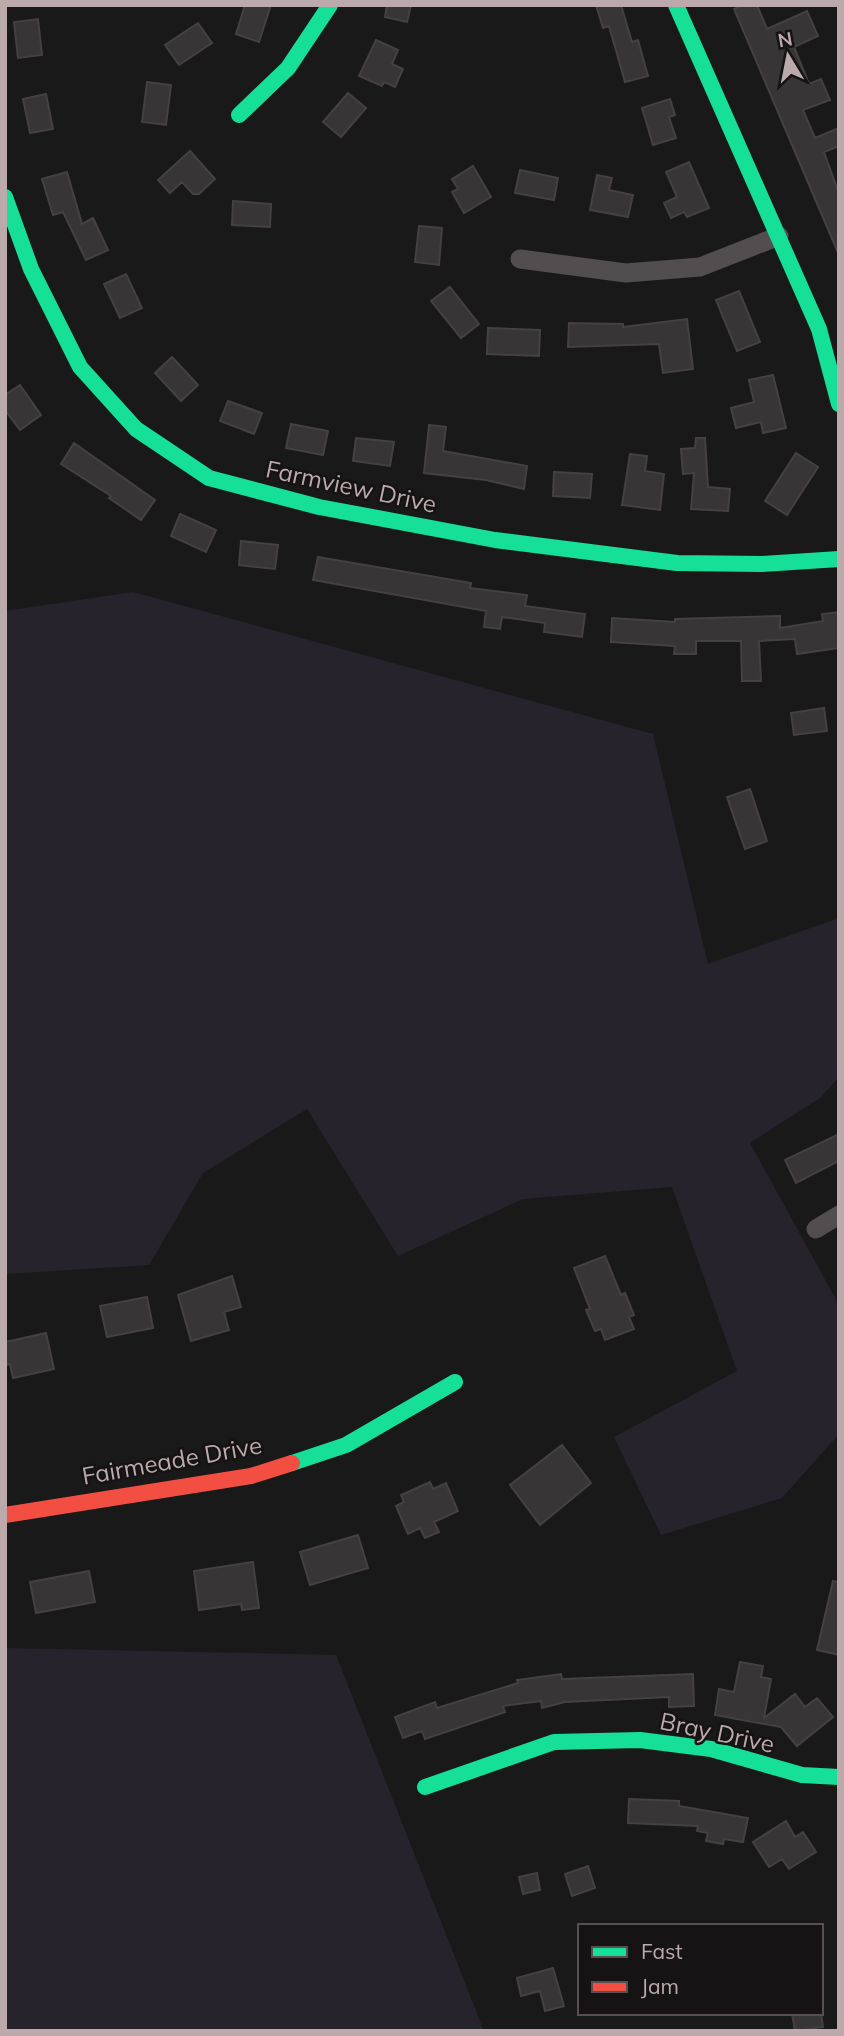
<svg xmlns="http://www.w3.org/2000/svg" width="844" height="2036" viewBox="0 0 844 2036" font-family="Mulish,sans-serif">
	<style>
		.green { fill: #26232d }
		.building { fill: #373535; stroke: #454142; stroke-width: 2 }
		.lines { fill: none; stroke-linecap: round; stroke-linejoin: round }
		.street { stroke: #524d4e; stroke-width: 19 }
		.fast { stroke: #16e098; stroke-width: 16 }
		.jam { stroke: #f24e42; stroke-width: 16 }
		.labels { text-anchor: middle; stroke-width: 5; stroke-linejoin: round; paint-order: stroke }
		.street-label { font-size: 24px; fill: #bba9ac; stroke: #151313 }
	</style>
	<rect width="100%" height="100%" fill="#191919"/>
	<path class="green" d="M133 592 653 734 708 964 839 918V1077L820 1098 750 1143 839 1305V1434L782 1498 661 1535 614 1437 737 1371 672 1187 523 1199 398 1256 307 1109 203 1173 149 1265 5 1274V611Z
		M5 1648 336 1655 484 2031H5Z"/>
	<path class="building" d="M245 5H271L259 42 236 34Z
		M387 5H411L407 22 385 17Z
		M596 5H621L632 42 638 40 648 76 625 82 609 26 603 28Z
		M743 5H757L767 29 807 11 818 36 794 47 809 84 821 79 830 100 803 110 815 138 839 128V146L824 152 839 194V255L734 9Z
		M38 19 42 55 18 58 14 22Z
		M198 23 212 43 179 65 165 45Z
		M376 40 398 50 392 64 403 69 395 87 384 82 382 86 359 76Z
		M147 82 171 85 166 125 142 122Z
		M348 93 366 108 341 137 323 122Z
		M46 94 53 129 30 133 23 99Z
		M670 99 675 115 669 117 676 138 653 145 642 108Z
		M190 151 215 179 199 194H193L182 182 170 193 158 180Z
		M689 162 709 208 687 217 684 212 671 218 664 203 677 197 666 172Z
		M473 166 491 197 464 213 452 192 458 189 452 179Z
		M520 170 558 178 554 200 515 193Z
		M67 172 82 224 93 218 108 250 86 260 63 212 53 215 42 179Z
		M597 175 612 178 609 190 633 195 628 217 590 210Z
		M233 201 271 204 270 227 232 225Z
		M419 226 442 228 439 265 415 262Z
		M126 274 142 308 120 318 104 284Z
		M450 287 479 324 461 338 431 301Z
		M739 291 760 342 737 351 716 300Z
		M687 319 693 369 663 373 659 344 568 347 569 323 623 324V327Z
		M488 328 540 330 539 356 487 354Z
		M172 357 198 385 181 401 155 373Z
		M773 375 786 428 763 433 761 422 736 428 731 408 754 402 749 380Z
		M20 385 41 415 20 430 5 410V395Z
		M228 401 262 413 254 434 220 421Z
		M291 424 328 431 323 455 286 448Z
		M429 425 446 427 443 451 527 466 524 489 486 480 424 473Z
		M356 438 394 442 390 466 353 461Z
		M696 438H705L708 487 730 489 728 511 691 509 694 473 683 474 681 449 695 448Z
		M74 443 155 500 141 520 109 498 111 496 61 464Z
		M796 453 818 467 787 515 765 501Z
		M630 454 647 456 645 471 664 474 660 510 622 505Z
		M554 472 592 474 590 498 553 496Z
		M180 514 216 530 206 552 171 536Z
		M241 541 278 545 275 569 239 565Z
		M318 557 471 583 470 588 527 595 525 606 585 614 582 637 544 632 545 623 502 617 500 629 484 627 486 611 313 580Z
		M839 612V648L797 654 795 639 759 641 761 681H742L741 641H696V654H674L675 646 611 642 612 618 675 622V619L780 616V628L823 621 822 614Z
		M824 708 827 731 794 735 791 713Z
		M750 789 767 841 745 849 727 797Z
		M839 1134V1161L796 1183 785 1160Z
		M605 1256 621 1295 625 1293 634 1315 629 1317 634 1329 605 1340 601 1329 595 1331 586 1310 590 1309 574 1268Z
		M232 1276 241 1307 224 1312 229 1330 191 1341 178 1295Z
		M147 1297 153 1328 107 1337 100 1306Z
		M46 1333 54 1369 13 1378 10 1364 5 1365V1342Z
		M562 1445 591 1483 540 1525 510 1485Z
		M430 1482 433 1489 446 1483 458 1511 434 1522 439 1532 425 1538 420 1528 408 1534 396 1506 404 1502 401 1495Z
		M358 1535 368 1568 310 1585 300 1552Z
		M253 1562 259 1608 242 1610 241 1604 199 1610 194 1571Z
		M89 1571 95 1602 36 1613 30 1582Z
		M833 1581 839 1582V1655L817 1650Z
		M740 1662 763 1666 761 1677 771 1679 764 1718 795 1694 805 1707 817 1698 833 1717 797 1746 781 1727 715 1715 719 1689 734 1692Z
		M561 1674 562 1679 693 1674 694 1706 669 1707V1697L565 1702 542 1708 541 1701 503 1706 505 1712 425 1739 422 1731 403 1738 395 1717 435 1702 437 1708 518 1683 517 1680Z
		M629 1799 679 1801V1806L748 1818 743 1842 724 1839 723 1844 706 1841 708 1833 697 1831 698 1826 628 1823Z
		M786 1821 795 1837 803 1832 816 1852 789 1869 782 1859 769 1867 753 1842Z
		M588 1866 595 1888 572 1896 565 1874Z
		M537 1873 540 1890 523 1894 519 1877Z
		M553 1968 564 2006 545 2011 540 1991 521 1996 517 1978Z
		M792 2013H821L823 2027 795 2031Z"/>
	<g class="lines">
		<path class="street" d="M520 259 626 273 700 267 779 236
			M816 1229 839 1215"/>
		<path class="fast" d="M676 5 819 329 839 404
			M239 115 288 68 330 5
			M5 197 31 269 80 367 136 429 209 478 319 507 495 540 677 563 762 564 839 559
			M292 1463 346 1445 455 1382
			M425 1787 554 1742 640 1740 711 1749 802 1775 839 1777"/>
		<path class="jam" d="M5 1515 251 1476 292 1463"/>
	</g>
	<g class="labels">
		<g class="street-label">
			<text transform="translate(351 487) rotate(12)" y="8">Farmview Drive</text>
			<text transform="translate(172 1461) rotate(-10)" y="8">Fairmeade Drive</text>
			<text transform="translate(717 1733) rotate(12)" y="8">Bray Drive</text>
		</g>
	</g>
	<rect width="844" height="2036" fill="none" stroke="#bba9ac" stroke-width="14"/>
	<rect x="578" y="1924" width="245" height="91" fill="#151313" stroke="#574f50" stroke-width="2"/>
	<rect x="592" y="1947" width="35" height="10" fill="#16e098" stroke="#574f50" stroke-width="2"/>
	<text x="641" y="1959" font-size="21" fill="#bba9ac">Fast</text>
	<rect x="592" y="1982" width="35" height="10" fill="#f24e42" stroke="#574f50" stroke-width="2"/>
	<text x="641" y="1994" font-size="21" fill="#bba9ac">Jam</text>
	<g transform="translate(788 56) rotate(350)" stroke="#151313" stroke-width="5" paint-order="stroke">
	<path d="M0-5L12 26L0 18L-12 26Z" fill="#bba9ac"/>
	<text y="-10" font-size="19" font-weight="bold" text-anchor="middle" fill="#bba9ac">N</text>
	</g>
</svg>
